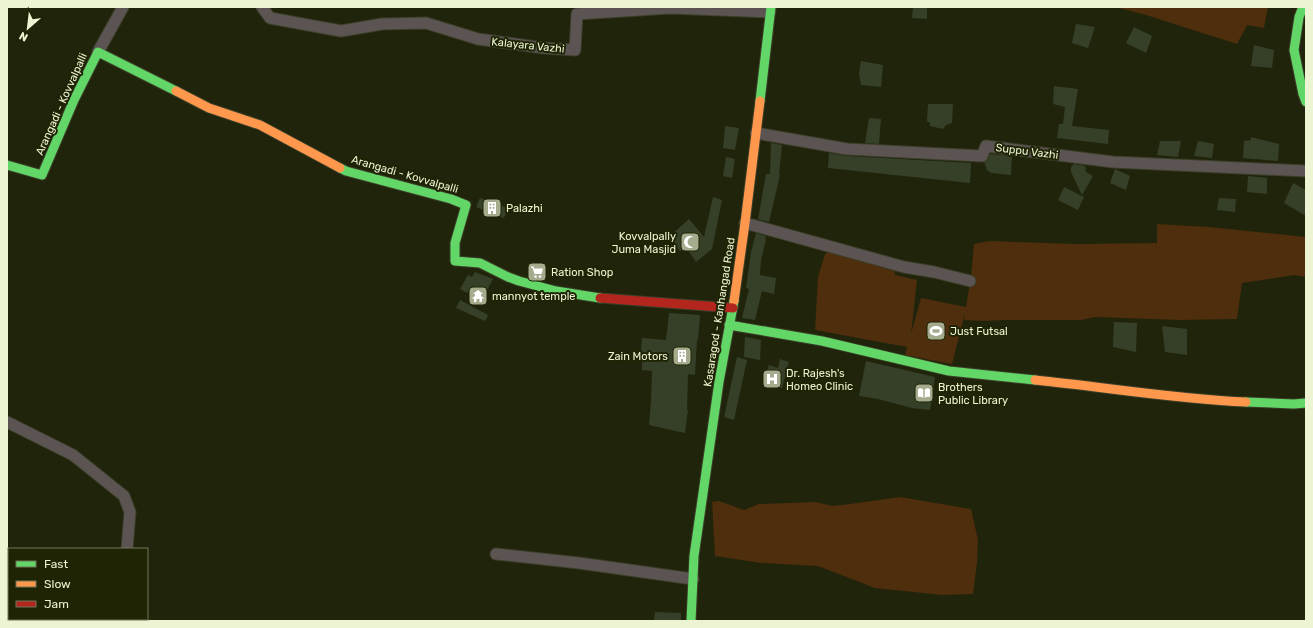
<svg xmlns="http://www.w3.org/2000/svg" width="1313" height="628" viewBox="0 0 1313 628" font-family="Rubik,sans-serif">
	<style>
		.green { fill: #4e2e0c }
		.building { fill: #364029 }
		.lines { fill: none; stroke-linecap: round; stroke-linejoin: round }
		.street-casing { stroke: #3b3f29; stroke-width: 13 }
		.fast-casing { stroke: #3b3f29; stroke-width: 11 }
		.slow-casing { stroke: #3b3f29; stroke-width: 11 }
		.jam-casing { stroke: #3b3f29; stroke-width: 11 }
		.street { stroke: #5c5453; stroke-width: 11 }
		.fast { stroke: #63d668; stroke-width: 9 }
		.slow { stroke: #ff974d; stroke-width: 9 }
		.jam { stroke: #b3261e; stroke-width: 9 }
		.labels { text-anchor: middle; stroke-width: 4; stroke-linejoin: round; paint-order: stroke }
		.street-label { font-size: 11px; fill: #ecf4d4; stroke: #1e2404 }
		.poi-label { font-size: 11px; fill: #ecf4d4; stroke: #1e2404; text-anchor: start }
	</style>
	<rect width="100%" height="100%" fill="#20240a"/>
	<path class="green" d="M1119 7H1268L1264 28 1247 25 1237 44 1146 15 1119 8Z
		M1157 224 1209 227 1306 237V277L1294 275 1242 283 1237 319 1179 320 1095 317 1081 320H1005L983 321 964 320 965 313 952 364 905 355 907 347 815 330 818 277 825 254 832 250 894 267 895 275 917 280 911 334 921 298 966 307 971 277 974 244 989 241 1076 244 1157 243Z
		M900 497 971 509 978 540 977 562 973 594 942 595 875 588 818 566 761 563 715 556 712 502 719 501 744 510 759 504 815 502 833 506 850 504Z"/>
	<path class="building" d="M913 7H927V19L912 18Z
		M1076 24 1095 27 1088 48 1072 43Z
		M1134 27 1152 36 1146 53 1126 43Z
		M1254 45 1274 50 1272 68 1251 66Z
		M861 61 883 65 881 87 861 85 859 73Z
		M1054 86 1078 89 1072 126 1109 130 1108 144 1057 138 1059 124H1063L1065 107 1053 104Z
		M928 104H953L952 123 946 125 943 129 930 126V123L927 121Z
		M869 118 881 119 879 144 865 143Z
		M725 126 739 128 735 150 723 148Z
		M1251 137 1279 144 1278 161 1243 158 1244 141 1251 140Z
		M1160 141H1181L1178 157 1157 155Z
		M1198 141 1214 144 1212 158 1194 156Z
		M771 143 782 145 779 175H780L769 222 758 219 766 174H770Z
		M829 153 847 156 971 163 970 183 828 168Z
		M990 154 1012 156 1011 175 991 173 987 170 984 162 988 159Z
		M726 157 735 159 732 178 723 176Z
		M1074 164 1085 166 1086 172 1093 176 1082 195 1071 172V167Z
		M1115 169 1130 176 1126 190 1110 183Z
		M1248 176 1267 178V194L1247 192Z
		M1293 183 1306 190V216L1284 203Z
		M1064 187 1084 197 1078 210 1058 200Z
		M713 197 722 200 712 249 696 262 686 247 680 251 669 237 689 219 704 237Z
		M480 198 508 208 504 218 476 207Z
		M1219 198 1236 199 1235 212 1217 210Z
		M756 233 766 236 765 239H766L761 260 760 275 776 278 774 294 762 291 755 320 742 318 749 289 746 288 751 252Z
		M475 272 493 279 485 294 471 287 467 293 460 289 468 275 472 277Z
		M460 300 488 315 485 321 456 308Z
		M669 313 700 315 698 340H697L695 375 688 374 687 410H688L685 433 649 425 651 401 652 371 642 370V350H641L642 338 666 340Z
		M1114 322 1137 323 1136 352 1113 347Z
		M1162 326 1187 329V355L1165 352Z
		M745 337 761 340 760 360 744 357Z
		M737 357 747 360 734 420 724 417Z
		M780 359 789 362 782 388 763 382 769 365 778 368Z
		M866 361 935 377 930 410 912 408 878 399 859 396Z
		M655 612 681 613V621H654Z"/>
	<g class="lines">
		<g class="street-casing">
			<path id="street" d="M262 7 270 18 341 31 382 24 426 23 478 39 544 48 575 50 577 14 670 8 770 12
				M98 52 123 7
				M756 133 847 149 982 156 986 146 1113 162 1306 171
				M745 223 904 267 934 272 970 281
				M7 422 73 455 124 496 130 512 127 549
				M496 554 579 563 693 579
				M114 621V619"/>
		</g>
		<g class="fast-casing">
			<path id="fast" d="M1303 7 1299 17 1294 50 1303 94 1306 102
				M760 101 771 7
				M7 165 42 175 74 100 98 52 176 91
				M340 168 346 171 451 199 466 205 455 243V261L480 263 508 277 519 281 556 291 600 298
				M729 325 822 341 949 371 1035 380
				M1246 402 1294 404 1306 403
				M691 621 694 556 719 382 734 301"/>
		</g>
		<g class="slow-casing">
			<path id="slow" d="M176 91 209 108 260 125 340 168
				M734 301 745 223 760 101
				M1035 380C1105 387 1175 399 1246 402"/>
		</g>
		<g class="jam-casing">
			<path id="jam" d="M600 298 733 308"/>
		</g>
		<use href="#street" class="street"/>
		<use href="#fast" class="fast"/>
		<use href="#slow" class="slow"/>
		<use href="#jam" class="jam"/>
	</g>
	<defs>
		<g id="building-square" transform="scale(1)"><rect x="-9" y="-9" width="18" height="18" rx="4" fill="#a5ab8d" stroke="#1e2404"/><path d="M-4-6H4V6H1V3H-1V6H-4ZM-2.5-4.3h1.7v1.8h-1.7ZM.8-4.3h1.7v1.8H.8ZM-2.5-1h1.7V.8h-1.7ZM.8-1h1.7V.8H.8Z" fill="#fff"/></g>
		<g id="mosque-square" transform="scale(1)"><rect x="-9" y="-9" width="18" height="18" rx="4" fill="#a5ab8d" stroke="#1e2404"/><path d="M3.5-4.9A6 6 0 1 0 3.5 4.9A5 5 0 1 1 3.5-4.9Z" fill="#fff"/></g>
		<g id="supermarket-square" transform="scale(1)"><rect x="-9" y="-9" width="18" height="18" rx="4" fill="#a5ab8d" stroke="#1e2404"/><path d="M-6-5.5h2.5l.6 2H6L4.5 2H-2.5L-4.4-4H-6ZM-1.5 3.2a1.3 1.3 0 1 0 .1 0ZM3 3.2a1.3 1.3 0 1 0 .1 0Z" fill="#fff"/></g>
		<g id="temple-square" transform="scale(1)"><rect x="-9" y="-9" width="18" height="18" rx="4" fill="#a5ab8d" stroke="#1e2404"/><path d="M0-6L5-2H3V0L6.5 2.5H4V6H1.5V3h-3V6H-4V2.5H-6.5L-3 0V-2H-5Z" fill="#fff"/></g>
		<g id="stadium-square" transform="scale(1)"><rect x="-9" y="-9" width="18" height="18" rx="4" fill="#a5ab8d" stroke="#1e2404"/><path d="M0-5a6.5 5 0 1 0 0 10a6.5 5 0 1 0 0-10ZM-3.5-1.8h7v3.6h-7Z" fill="#fff"/></g>
		<g id="hospital-square" transform="scale(1)"><rect x="-9" y="-9" width="18" height="18" rx="4" fill="#a5ab8d" stroke="#1e2404"/><path d="M-5-5h3v3.5h4V-5h3V5h-3V1.5h-4V5h-3Z" fill="#fff"/></g>
		<g id="library-square" transform="scale(1)"><rect x="-9" y="-9" width="18" height="18" rx="4" fill="#a5ab8d" stroke="#1e2404"/><path d="M-6-4Q-3-5.5-.7-3.5V5Q-3 3-6 4ZM6-4Q3-5.5 .7-3.5V5Q3 3 6 4Z" fill="#fff"/></g>
	</defs>
	<g fill-rule="evenodd">
		<use href="#building-square" x="492" y="208"/>
		<use href="#mosque-square" x="690" y="242"/>
		<use href="#supermarket-square" x="537" y="272"/>
		<use href="#temple-square" x="478" y="296"/>
		<use href="#stadium-square" x="936" y="331"/>
		<use href="#building-square" x="682" y="356"/>
		<use href="#hospital-square" x="772" y="379"/>
		<use href="#library-square" x="924" y="393"/>
	</g>
	<g class="labels">
		<g class="street-label">
			<text transform="translate(528 45) rotate(6)" y="4">Kalayara Vazhi</text>
			<text transform="translate(61 104) rotate(-66)" y="4">Arangadi - Kovvalpalli</text>
			<text transform="translate(1027 151) rotate(7)" y="4">Suppu Vazhi</text>
			<text transform="translate(405 174) rotate(16)" y="4">Arangadi - Kovvalpalli</text>
			<text transform="translate(719 312) rotate(-81)" y="4">Kasaragod - Kanhangad Road</text>
		</g>
		<g class="poi-label">
			<text x="506" y="212">Palazhi</text>
			<text x="676" y="240" text-anchor="end">Kovvalpally<tspan x="676" dy="13">Juma Masjid</tspan></text>
			<text x="551" y="276">Ration Shop</text>
			<text x="492" y="300">mannyot temple</text>
			<text x="950" y="335">Just Futsal</text>
			<text x="668" y="360" text-anchor="end">Zain Motors</text>
			<text x="786" y="377">Dr. Rajesh's<tspan x="786" dy="13">Homeo Clinic</tspan></text>
			<text x="938" y="391">Brothers<tspan x="938" dy="13">Public Library</tspan></text>
		</g>
	</g>
	<rect width="1313" height="628" fill="none" stroke="#ecf4d4" stroke-width="16"/>
	<rect x="8" y="548" width="140" height="72" fill="#1e2404" stroke="#707757"/>
	<rect x="16" y="561" width="20" height="6" fill="#63d668" stroke="#707757"/>
	<text x="44" y="568" font-size="12" fill="#ecf4d4">Fast</text>
	<rect x="16" y="581" width="20" height="6" fill="#ff974d" stroke="#707757"/>
	<text x="44" y="588" font-size="12" fill="#ecf4d4">Slow</text>
	<rect x="16" y="601" width="20" height="6" fill="#b3261e" stroke="#707757"/>
	<text x="44" y="608" font-size="12" fill="#ecf4d4">Jam</text>
	<g transform="translate(28 28) rotate(208)" stroke="#1e2404" stroke-width="3" paint-order="stroke">
	<path d="M0-3L7 15L0 10L-7 15Z" fill="#ecf4d4"/>
	<text y="-6" font-size="11" font-weight="bold" text-anchor="middle" fill="#ecf4d4">N</text>
	</g>
</svg>
